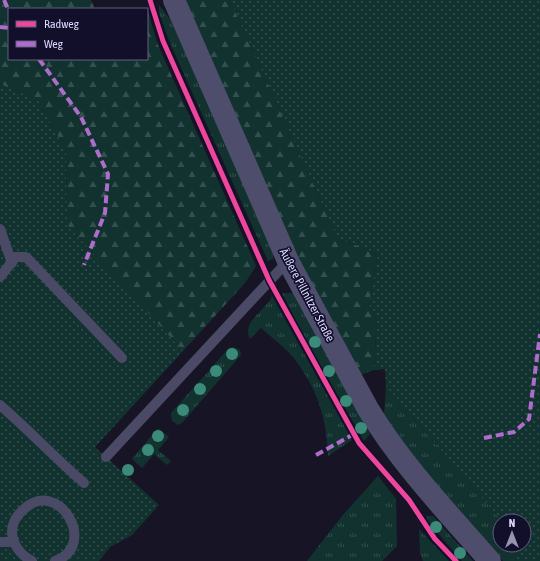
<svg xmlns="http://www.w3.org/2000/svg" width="540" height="561" viewBox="0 0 540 561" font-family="'Asap Condensed',sans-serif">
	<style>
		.grass { fill: url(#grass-tufts) }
		.forest { fill: url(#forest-firs) }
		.park { fill: url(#park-dots) }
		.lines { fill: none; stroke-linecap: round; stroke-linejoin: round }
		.service { stroke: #4a4a66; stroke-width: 10 }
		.secondary { stroke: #4e4e6c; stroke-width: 22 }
		.quiet { stroke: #b06ccc; stroke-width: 4; stroke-dasharray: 8 4; stroke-linecap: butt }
		.cycleway-casing { stroke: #120f2b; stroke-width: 8 }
		.cycleway { stroke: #ed469a; stroke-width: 5 }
		.tree { fill: #3c8a79 }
		.labels { text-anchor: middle; stroke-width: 3.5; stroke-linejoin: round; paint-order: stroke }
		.street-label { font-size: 12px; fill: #dbd9ff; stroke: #120f2b }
	</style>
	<defs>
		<pattern id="grass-tufts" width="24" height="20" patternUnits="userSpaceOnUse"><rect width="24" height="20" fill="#123230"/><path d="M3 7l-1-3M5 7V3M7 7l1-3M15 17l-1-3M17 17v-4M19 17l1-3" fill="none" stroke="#344f4f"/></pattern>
		<pattern id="forest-firs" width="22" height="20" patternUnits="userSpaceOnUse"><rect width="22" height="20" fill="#123230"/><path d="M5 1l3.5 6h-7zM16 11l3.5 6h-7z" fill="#344f4f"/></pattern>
		<pattern id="park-dots" width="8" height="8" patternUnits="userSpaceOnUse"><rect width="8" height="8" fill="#123230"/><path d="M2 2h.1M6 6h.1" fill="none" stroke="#344f4f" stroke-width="1.8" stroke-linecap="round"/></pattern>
	</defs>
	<rect width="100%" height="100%" fill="#171525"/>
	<path class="grass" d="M159 5 170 19 275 248 273 259 268 261 170 43 159 13Z
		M282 293H296L312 327 370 434 364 441 305 338Z
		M272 296 352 440 328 456C327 419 318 391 296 361 288 349 272 338 261 328L250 339C241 321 266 311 272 296Z
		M233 347 240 350 241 355 182 423 178 425 172 421 171 413 229 348Z
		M386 386 502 521H500V545H520L515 561H503L418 464 384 415Z
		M158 428 169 437 158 450 171 461 167 465 154 454 142 468 132 459Z
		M378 476 396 499 397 546 382 561H307L342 516Z
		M427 516H433L473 561H462L426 519Z
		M419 529 449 561H423L420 553Z"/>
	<path class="forest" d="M0 0H91L95 9H100H9V59H147V9L158 45 256 266 245 283 183 351 67 225 66 151 38 100 0 84Z
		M185 0H230L338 239 367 249 378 255 369 305 377 317 374 370 360 375 296 257Z"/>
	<path class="park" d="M230 0H540V561H515L520 545H524V521H502L386 386 385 369 374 370 377 317 369 305 378 255 367 249 338 239Z
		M0 84 38 100 66 151 67 225 183 351 95 447 159 505 132 535 110 547 99 561H0Z"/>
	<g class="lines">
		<path class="service" d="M0 229 12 263
			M0 277 16 257H26L122 358
			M0 405C29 430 55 458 84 483
			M106 457 288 261
			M0 542H14
			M32 561C21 555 13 546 12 532 12 523 17 515 24 509 59 477 99 546 55 561"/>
		<path class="secondary" d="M174 0 288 261 368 409C402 465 447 512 490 561"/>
		<path class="quiet" d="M4 0 9 11
			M0 27 9 28
			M39 59 81 117 108 174 105 213 84 265
			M484 438 514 432 529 419 540 334
			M316 455 354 434"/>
		<g class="cycleway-casing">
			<path id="cycleway" d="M150 0 163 41 269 280 359 443 409 500 435 539 456 561"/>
		</g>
		<use href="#cycleway" class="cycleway"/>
	</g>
	<g class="tree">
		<circle cx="315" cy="342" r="6"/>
		<circle cx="232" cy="354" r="6"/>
		<circle cx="216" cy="371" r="6"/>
		<circle cx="329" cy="371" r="6"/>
		<circle cx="200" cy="389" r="6"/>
		<circle cx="346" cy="401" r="6"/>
		<circle cx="183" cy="410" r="6"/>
		<circle cx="361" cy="428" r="6"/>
		<circle cx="158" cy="436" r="6"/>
		<circle cx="148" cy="450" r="6"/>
		<circle cx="128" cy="470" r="6"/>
		<circle cx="436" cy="527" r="6"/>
		<circle cx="460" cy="553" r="6"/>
	</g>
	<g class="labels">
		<g class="street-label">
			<text transform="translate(307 295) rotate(62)" y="4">Äußere Pillnitzer Straße</text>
		</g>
	</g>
	<rect x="8" y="8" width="140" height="52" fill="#120f2b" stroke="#626080"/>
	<rect x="16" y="21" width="20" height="6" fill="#ed469a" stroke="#626080"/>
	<text x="44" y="28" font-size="12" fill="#dbd9ff">Radweg</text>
	<rect x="16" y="41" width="20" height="6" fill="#b06ccc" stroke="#626080"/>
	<text x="44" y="48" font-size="12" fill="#dbd9ff">Weg</text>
	<g transform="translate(512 533)"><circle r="19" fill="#120f2b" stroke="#626080"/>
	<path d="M0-3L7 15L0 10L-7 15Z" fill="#9694b3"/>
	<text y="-6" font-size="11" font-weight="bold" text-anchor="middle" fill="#dbd9ff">N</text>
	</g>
</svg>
